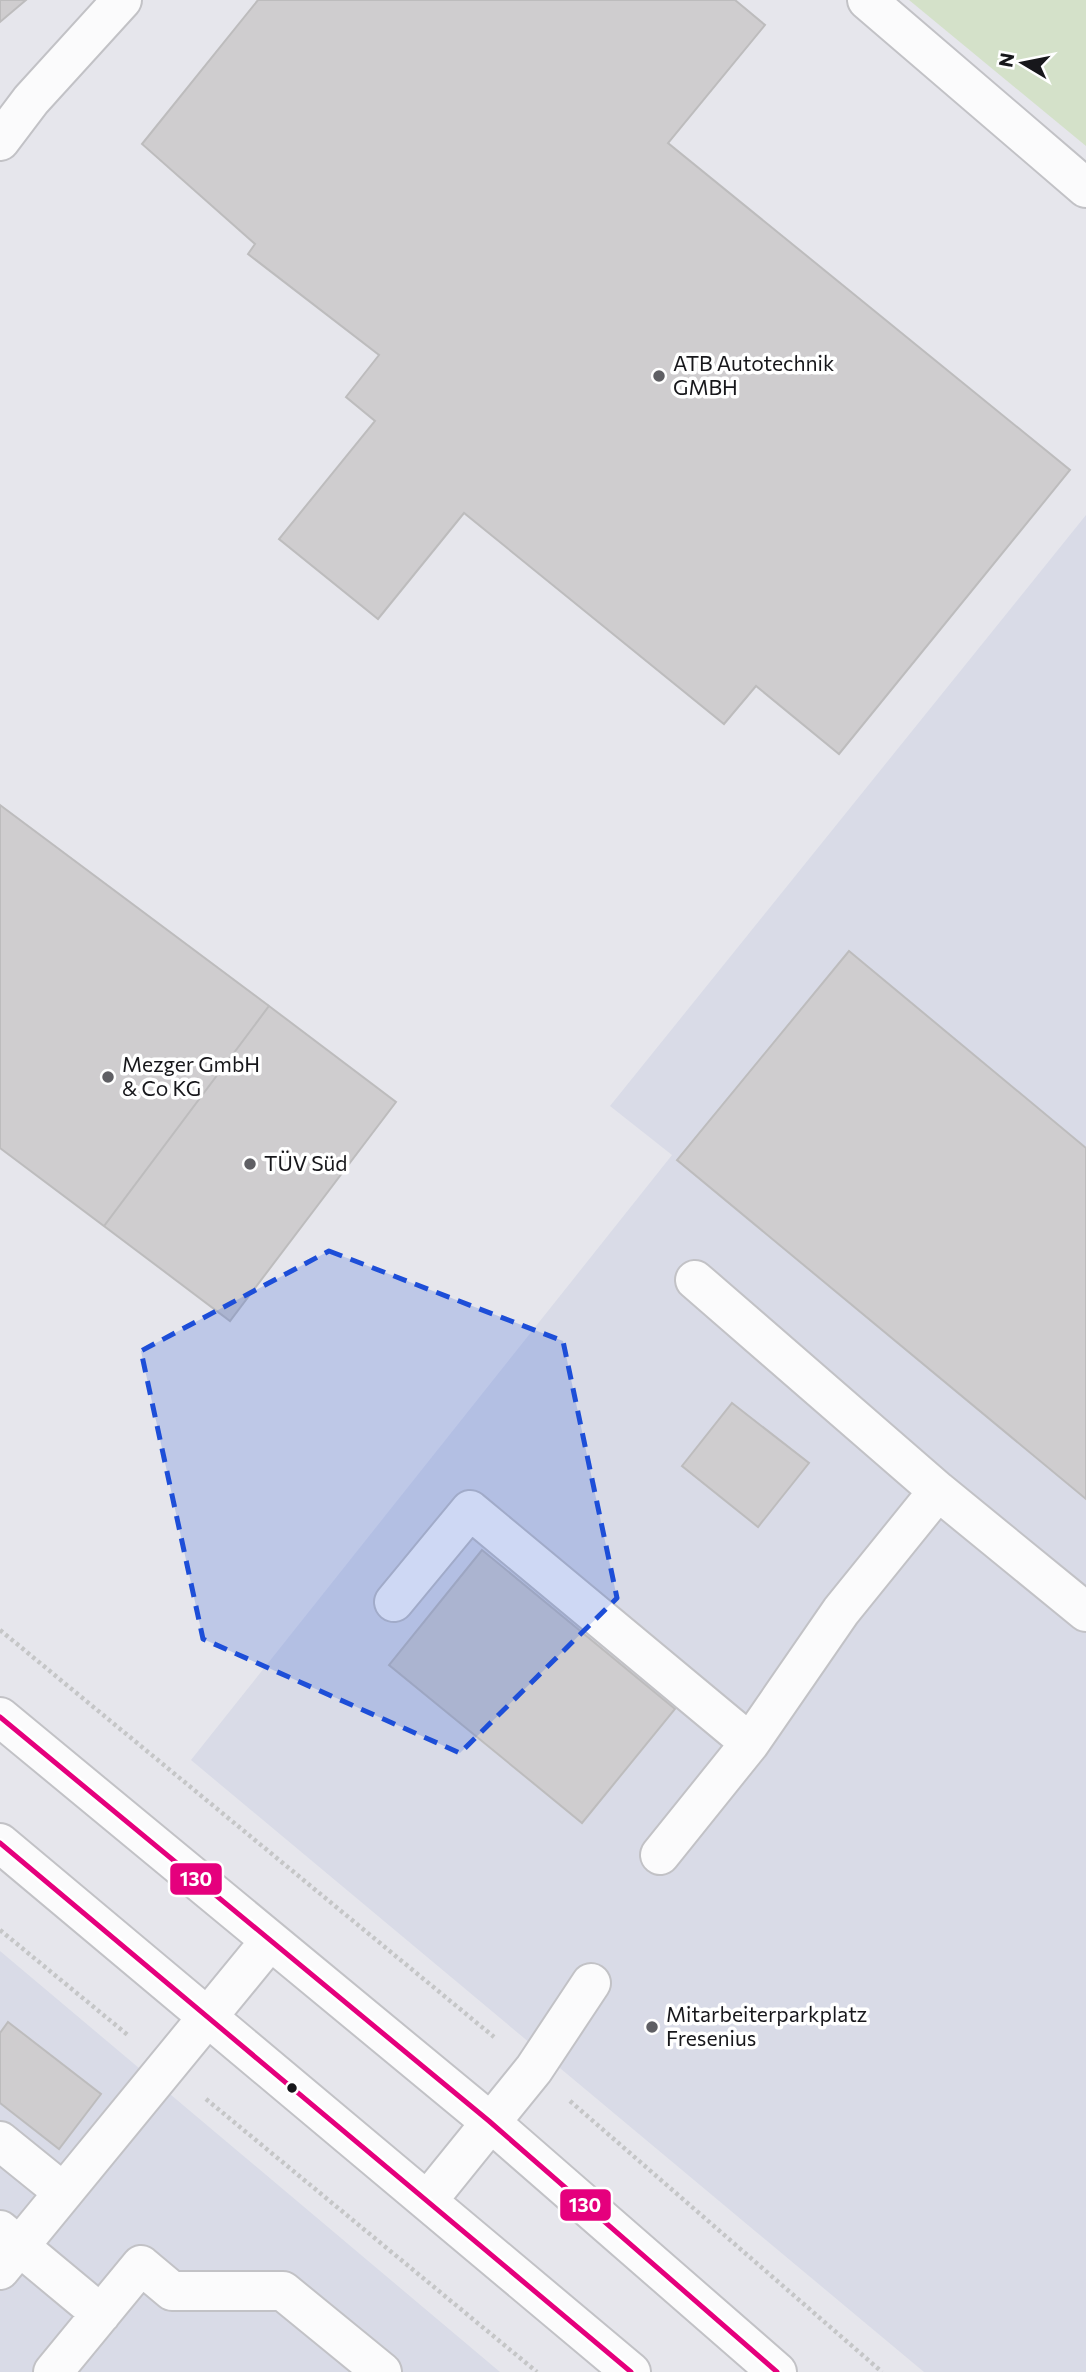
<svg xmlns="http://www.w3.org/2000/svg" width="1086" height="2372" viewBox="0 0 1086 2372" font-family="Commissioner,sans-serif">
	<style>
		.built { fill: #d9dbe7 }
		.green { fill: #d4e1c9 }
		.building { fill: #cfcdcf; stroke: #bdbcbd; stroke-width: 2 }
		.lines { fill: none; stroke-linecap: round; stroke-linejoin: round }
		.minor-casing { stroke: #c2c2c6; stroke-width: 42 }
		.path { stroke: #c5c6c7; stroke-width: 4.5; stroke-dasharray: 3.5 3.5; stroke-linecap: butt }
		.minor { stroke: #fbfbfc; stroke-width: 38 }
		.bus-1-casing { stroke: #fff; stroke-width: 10 }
		.bus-1 { stroke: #e5007d; stroke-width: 5 }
		.marked { fill: #1d4ed8; fill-opacity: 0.2; stroke: #1d4ed8; stroke-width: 5; stroke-dasharray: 14 9; stroke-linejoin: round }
		.poi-dot { fill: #5f5f64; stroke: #fff; stroke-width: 2.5 }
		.bus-dot { fill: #17171b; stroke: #fff; stroke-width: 2.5 }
		.labels { text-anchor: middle; stroke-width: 7; stroke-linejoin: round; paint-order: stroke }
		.poi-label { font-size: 21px; fill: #17171b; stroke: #fff; text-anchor: start }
		.line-badge { stroke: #fff; stroke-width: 2.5 }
		.badge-label { font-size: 19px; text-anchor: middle; font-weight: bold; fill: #fff }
	</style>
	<rect width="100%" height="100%" fill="#e6e6ec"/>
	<path class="built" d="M1086 515V2372H924L191 1760 672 1155 610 1106Z
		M0 1951 500 2372H0Z"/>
	<path class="green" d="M909 0H1086V146Z"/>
	<path class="building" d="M0 0H26L0 22Z
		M258 0H735L765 25 668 143 1070 470 839 754 756 686 724 724 464 513 378 619 279 539 375 421 346 397 379 355 248 254 255 244 142 144Z
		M0 805 269 1006 104 1226 0 1148Z
		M849 951 1086 1148V1499L677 1160Z
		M269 1006 396 1102 230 1321 104 1226Z
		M732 1403 809 1463 758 1527 682 1466Z
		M482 1550 675 1709 582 1823 389 1665Z
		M8 2022 101 2094 59 2149 0 2103V2033Z"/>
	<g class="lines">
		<g class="minor-casing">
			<path id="minor" d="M867 0 1086 188
				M0 141 31 100 122 0
				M695 1280 938 1491 1086 1612
				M394 1602 470 1510 750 1743
				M0 1717 489 2121 777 2372
				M0 1843 631 2372
				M660 1855 750 1743 841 1611 938 1491
				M0 2141 63 2192
				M428 2200 534 2069 591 1983
				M0 2230 101 2314
				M0 2270 269 1942
				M53 2372 141 2265 172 2291H283L382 2372"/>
		</g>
		<path class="path" d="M0 1630 494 2037
			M0 1930 129 2036
			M206 2099 537 2372
			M570 2101 882 2372"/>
		<use href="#minor" class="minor"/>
		<g class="bus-1-casing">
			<path id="bus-1" d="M0 1717 489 2121 777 2372
				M0 1843 631 2372"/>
		</g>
		<use href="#bus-1" class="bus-1"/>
	</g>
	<path class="marked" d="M329 1251 563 1341 617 1598 460 1753 203 1639 141 1351Z"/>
	<g class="poi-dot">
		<circle cx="659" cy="376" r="7"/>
		<circle cx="108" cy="1077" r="7"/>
		<circle cx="250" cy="1164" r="7"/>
		<circle cx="652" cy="2027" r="7"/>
	</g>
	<circle class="bus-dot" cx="292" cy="2088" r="6"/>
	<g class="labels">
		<g class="poi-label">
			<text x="673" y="371">ATB Autotechnik<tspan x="673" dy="24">GMBH</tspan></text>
			<text x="122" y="1072">Mezger GmbH<tspan x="122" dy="24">&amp; Co KG</tspan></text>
			<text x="264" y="1171">TÜV Süd</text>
			<text x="666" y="2022">Mitarbeiterparkplatz<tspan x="666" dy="24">Fresenius</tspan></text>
		</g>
	</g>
	<g class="line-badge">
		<rect x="169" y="1862" width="54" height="34" rx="7" fill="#e5007d"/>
		<rect x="559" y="2188" width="53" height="34" rx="7" fill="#e5007d"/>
	</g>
	<g class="badge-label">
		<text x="196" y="1886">130</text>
		<text x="585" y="2212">130</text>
	</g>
	<g transform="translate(1023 63) rotate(280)" stroke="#ffffff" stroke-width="5" paint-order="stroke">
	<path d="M0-5L12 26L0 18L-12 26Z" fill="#17171b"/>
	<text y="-10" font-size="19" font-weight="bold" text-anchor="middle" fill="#17171b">N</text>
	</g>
</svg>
